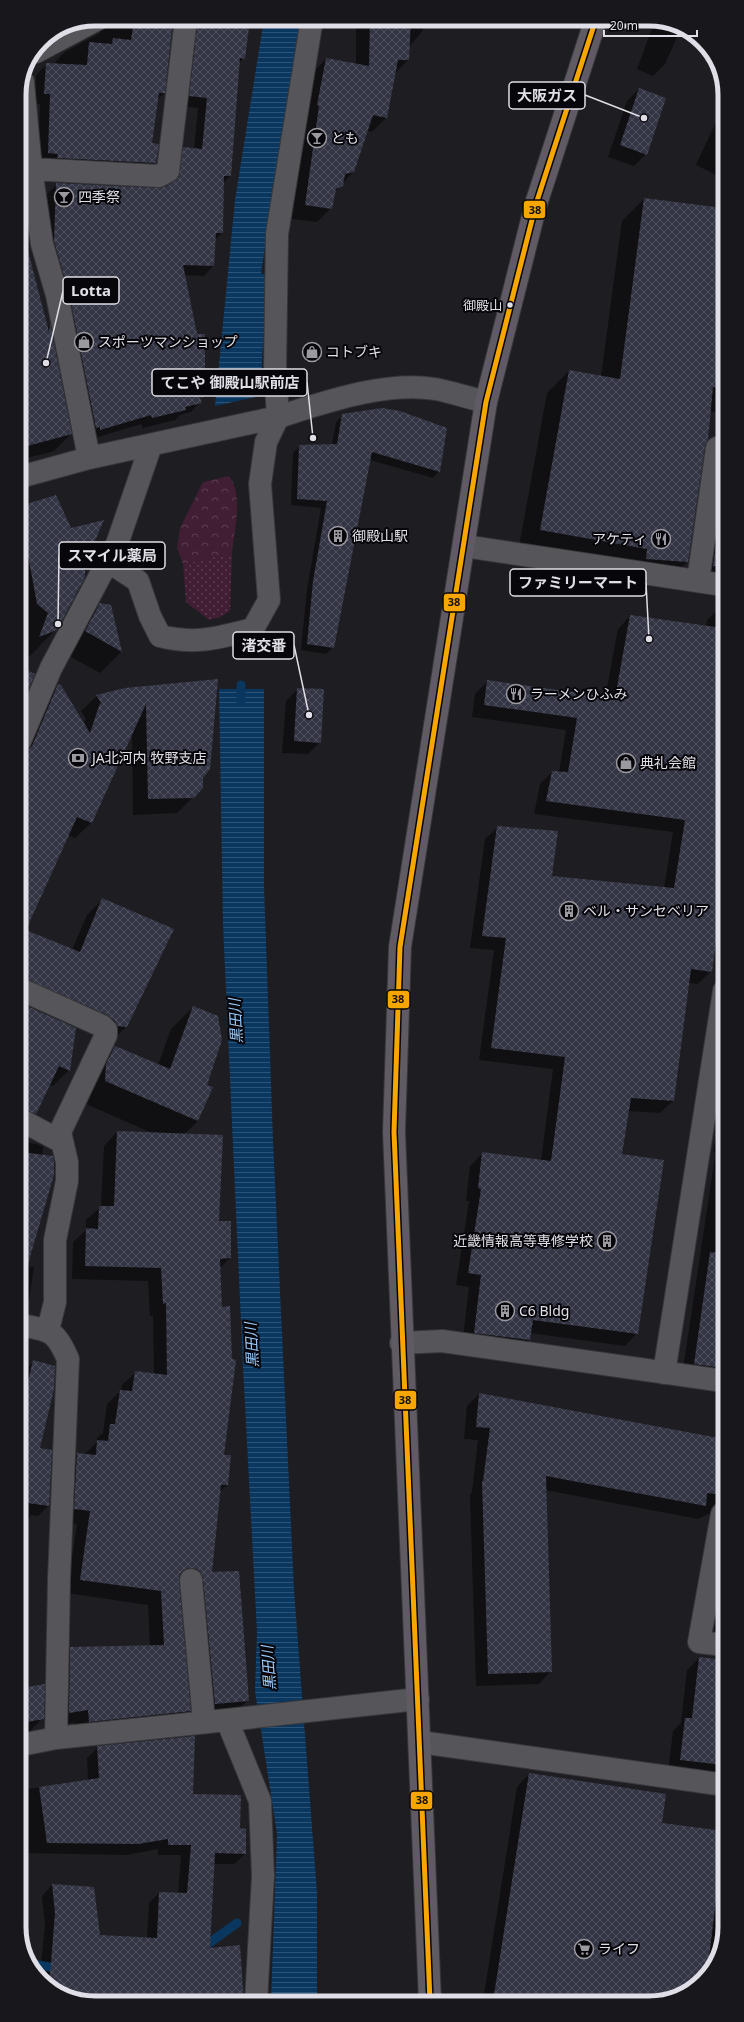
<svg xmlns="http://www.w3.org/2000/svg" width="744" height="2022" viewBox="0 0 744 2022" font-family="'Noto Sans','Noto Sans JP',sans-serif">
	<style>
		.grass { fill: url(#grass-dots) }
		.park { fill: url(#park-crowns) }
		.water { fill: url(#water-rules) }
		.shadow { fill: #0007 }
		.lines { fill: none; stroke-linecap: round; stroke-linejoin: round }
		.stream { stroke: #0a375f; stroke-width: 9 }
		.building { fill: url(#building-cross-hatch) }
		.minor-casing { stroke: #37373b; stroke-width: 24 }
		.major-casing { stroke: #37373b; stroke-width: 24 }
		.minor { stroke: #565559; stroke-width: 22 }
		.major { stroke: #5f5a63; stroke-width: 22 }
		.bus-1-casing { stroke: #07060a; stroke-width: 8 }
		.bus-1 { stroke: #f7a600; stroke-width: 5 }
		.bus-dot { fill: #e0dee6; stroke: #07060a; stroke-width: 1.5 }
		.labels { text-anchor: middle; stroke-width: 4; stroke-linejoin: round; paint-order: stroke }
		.bus-label { font-size: 13px; fill: #e0dee6; stroke: #07060a; text-anchor: end }
		.poi-label { font-size: 14px; fill: #e0dee6; stroke: #07060a; text-anchor: start }
		.water-label { font-size: 15px; font-style: italic; fill: #9ac9fa; stroke: #07060a }
		.rim { fill: none; stroke: #e0dee6; stroke-width: 5 }
		.leader { fill: none; stroke: #e0dee6; stroke-width: 1.5 }
		.callout-dot { fill: #e0dee6; stroke: #07060a; stroke-width: 1.5 }
		.callout { fill: #07060a; stroke: #e0dee6; stroke-width: 1.5 }
		.callout-label { font-size: 15px; text-anchor: middle; font-weight: bold; fill: #e0dee6 }
		.line-badge { stroke: #07060a; stroke-width: 1.5 }
		.pale-badge-label { font-size: 11px; text-anchor: middle; font-weight: bold; fill: #111 }
	</style>
	<defs>
		<pattern id="grass-dots" width="8" height="8" patternUnits="userSpaceOnUse"><rect width="8" height="8" fill="#411e34"/><path d="M2 2h.1M6 6h.1" fill="none" stroke="#5c3e51" stroke-width="1.8" stroke-linecap="round"/></pattern>
		<pattern id="park-crowns" width="20" height="18" patternUnits="userSpaceOnUse"><rect width="20" height="18" fill="#411e34"/><path d="M2 6a3 3 0 1 1 6 0M12 15a3 3 0 1 1 6 0" fill="none" stroke="#5c3e51"/></pattern>
		<pattern id="water-rules" width="6" height="5" patternUnits="userSpaceOnUse"><rect width="6" height="5" fill="#0a375f"/><path d="M0 2.5h6" fill="none" stroke="#2d5476"/></pattern>
		<pattern id="building-cross-hatch" width="8" height="8" patternUnits="userSpaceOnUse"><rect width="8" height="8" fill="#333544"/><path d="M0 0l8 8M0 8l8-8" fill="none" stroke="#50525f"/></pattern>
	</defs>
	<rect width="100%" height="100%" fill="#1e1d22"/>
	<path class="grass" d="M232 553 230 611 220 617 209 620 186 602 183 564Z"/>
	<path class="park" d="M229 476C244 496 234 530 232 553L183 564 177 548 180 528 203 482Z"/>
	<path class="water" d="M264 19H302L261 273 269 277 262 356 261 396 215 406 235 200Z
		M219 689H264V885L273 1141 294 1590 317 1893V2002H271L277 1834 255 1691 257 1632 243 1367 223 924Z"/>
	<path class="shadow" d="M96 19H172L164 93 157 100 151 144 155 163 146 172 38 163 40 104 35 103 36 75 46 65 56 64 55 62 65 52 100 33 99 23Z
		M184 19H249L244 58 238 64 230 176 223 183 222 233 215 240 213 266 204 276 184 275 204 372 198 378 202 397 200 399V402L191 412 180 415 175 420 143 428 141 424 91 439 45 252 47 194 57 184 158 189 170 185 174 158 184 148 194 149 198 108 180 106Z
		M356 19H423V30L409 47 408 60 394 74 386 118 372 132 366 130 353 172 334 193 331 208 317 222 292 219 312 73 326 59 356 65Z
		M655 20 695 35 701 44 678 35 665 64 653 76 637 69Z
		M639 89 646 154 634 166 608 157 627 101Z
		M722 109V178L696 165Z
		M644 199 723 209V409L720 413 709 411 687 562 665 584 518 552 547 393 569 371 601 376 622 221Z
		M19 267 45 328 49 325 71 434 54 451 20 460Z
		M343 415 439 471 433 478 370 460 333 647 326 654 301 650 307 589 321 508 291 505 293 453 300 446 332 445 336 422Z
		M55 496 56 629 29 657 20 660V645L22 641 20 639V507Z
		M720 516 723 517V591L691 588 698 539Z
		M100 604 110 606 121 652 100 673 64 653 79 625Z
		M720 608H723V869L711 971 698 984 689 983 673 1101 660 1113 628 1111 621 1155 637 1333 625 1346 530 1333 529 1340 517 1352 462 1345 469 1287 456 1285 469 1201H466L470 1166 483 1153 541 1161 553 1069 479 1060 494 950 470 948 485 839 498 827 551 877 664 888 673 832 534 814 540 784 552 772H559L566 730 472 717 475 694 488 681 605 698 618 629 630 616 706 627 707 620Z
		M217 680 202 778 193 797 177 813 133 815 132 734 91 823 75 838 68 835 25 931 72 950 87 915 103 899 127 1026 111 1042 20 998V751L28 734 42 721 39 708 43 699 58 684 83 724 86 719 81 711 97 696Z
		M298 689 320 742 308 754 282 753 286 701Z
		M20 1004 69 1070 53 1086 49 1084 36 1113 21 1128Z
		M193 1007 205 1085 198 1121 183 1135 218 1222 230 1258 219 1269 223 1455 227 1485 219 1492 211 1573 248 1700 234 1714 202 1716 182 1582 178 1581 190 1711 176 1724 76 1735 75 1722 56 1726 57 1662 71 1648 150 1647 148 1605 67 1593 77 1524 61 1522 64 1467 77 1454 84 1455 97 1442V1438L103 1433 107 1404 121 1391 122 1385 136 1372 154 1375 153 1316H150L148 1281 72 1279 73 1242 86 1230V1220L101 1207 104 1146 117 1132 154 1134 84 1103 93 1069 115 1047 158 1065 171 1029Z
		M724 1090V1382L682 1376 712 1176 715 1153 713 1152Z
		M21 1135 24 1137 22 1142 37 1144 43 1147 27 1266 34 1267 29 1300 21 1308Z
		M34 1362 38 1449 49 1505 38 1516 31 1515 21 1534V1382L23 1372Z
		M479 1394 716 1439 719 1419 724 1414V1524L717 1515 708 1514 698 1519 545 1490 551 1671 539 1684 476 1686 470 1495 472 1492 478 1440 464 1439 467 1406Z
		M724 1551 725 1654 712 1645Z
		M699 1658 719 1660 725 1658V1776L668 1773 673 1731 681 1723 687 1670Z
		M21 1689 43 1718 21 1740Z
		M98 1747 192 1795 239 1829 245 1854 234 1864H214L209 1950 243 1992V2002L90 2003 49 1987 40 1974 45 1925 42 1896 52 1885 99 1936 147 1938 149 1903 159 1893 178 1894 181 1855H158V1849L127 1855 22 1853 21 1790 88 1780 87 1758Z
		M529 1774 660 1824 725 1834V1927L709 1973 669 2000 483 2001 517 1787Z"/>
	<g class="lines">
		<path class="stream" d="M241 701V685
			M201 1949 237 1923
			M33 1964 61 1969"/>
	</g>
	<path class="building" d="M134 19H173L165 93H159L152 143 159 144 156 163 57 158 58 154 48 153 50 94H44L46 63 87 65 89 42 112 44 113 38 131 40Z
		M198 19H250L245 59 240 58 231 176H224L223 233H216L214 266 183 265 197 334H205V372H197L204 397 200 398 202 403 185 407 186 410 152 418 151 415 100 430V427L96 428 69 293 54 241 56 183 158 188 165 187 178 178 183 147 202 149 207 98 189 96Z
		M370 19H411L409 60H398L387 118 373 115 354 172 345 174 343 186 336 189 332 209 305 205 319 106 317 105 326 58 369 66Z
		M639 88 666 98 647 155 620 145Z
		M644 198 723 208V388L713 387 708 439 705 446 688 562 646 559 647 549 540 530 569 370 620 379Z
		M28 251 49 332 50 323 72 434 20 448 19 252Z
		M382 408 400 411 447 428 440 472 372 452 334 648 307 644 313 581 327 501 297 499 299 445 337 444 342 414Z
		M56 495 71 528 104 520 85 564V577L57 630 39 637 48 613 37 604 27 550 20 553V506Z
		M723 495V567L713 566Z
		M100 603 111 605 122 652 85 631Z
		M630 615 723 628 724 882 712 972 691 969 674 1101 631 1098 622 1154 664 1160 638 1334 533 1320 530 1340 474 1333 481 1275 468 1273 481 1189 478 1188 482 1152 551 1161 565 1057 491 1048 506 938 482 936 497 826 558 831 552 876 674 888 685 820 546 801 552 771 568 772 577 718 484 705 487 680 615 698Z
		M20 667 35 674 20 709Z
		M218 679 210 769 203 778V788L194 798 148 799 146 704 92 823 77 817 26 930 80 952 102 898 174 929 127 1027 117 1026 115 1021 107 1015 20 977V753L27 751 32 746 58 684 61 685 90 733 100 703 102 704 96 695 125 688Z
		M297 688 324 689 321 743 294 741Z
		M20 1003 76 1028 70 1071 59 1066 36 1114 21 1108Z
		M193 1006 218 1016 222 1040 207 1085 213 1087 198 1121 105 1081 106 1064 115 1046 170 1069Z
		M117 1131 223 1135 219 1221H231V1258L220 1259 222 1307 230 1306 232 1359 236 1360 224 1455H231L228 1485H221L212 1572 239 1571 249 1701 215 1704 203 1579 201 1573 197 1569 189 1568 184 1570 180 1574 179 1581 191 1711 89 1722 88 1710 69 1713 70 1647 164 1645 161 1591 80 1580 90 1511 74 1509 77 1453 96 1455 97 1440 108 1441 110 1424H115L120 1390 132 1391 135 1371 167 1375 166 1303 163 1304 161 1268 85 1266 86 1228 98 1229 99 1206H114Z
		M21 1152 53 1156 54 1163V1175L27 1267 21 1266Z
		M710 1252 724 1253V1368L694 1364Z
		M33 1360 55 1366 54 1389 40 1448 52 1450 49 1506 21 1502V1412Z
		M479 1393 724 1439V1495L707 1493 706 1506 546 1476 552 1672 488 1674 482 1481H483L490 1428 476 1427Z
		M699 1657 725 1660V1682L720 1724H725L723 1765 680 1760 685 1718H692Z
		M45 1684 44 1719 21 1723V1688Z
		M195 1736 193 1794 241 1795 240 1828 246 1829V1854L215 1853 210 1948 240 1945 244 2002 90 2003 49 1987 55 1913 52 1884 94 1887 100 1935 157 1938 159 1892 187 1893 191 1845H168V1839L138 1844 47 1843 39 1787 99 1778 97 1746Z
		M529 1773 666 1794 662 1823 724 1831 707 1975 669 2000 493 2001Z"/>
	<g class="lines">
		<g class="minor-casing">
			<path id="minor" d="M312 19 277 234 275 370 278 417C326 402 385 381 435 389 452 392 469 398 486 402
				M36 52 98 19
				M23 82 31 169 42 244 57 295 89 458
				M31 169 159 176 168 171 186 19
				M20 477 89 458 278 417
				M464 546 723 585
				M109 562 138 581 150 616 160 636C196 645 218 638 253 629L269 600 260 484 266 442 278 417
				M698 581 717 448
				M20 741 51 668 117 544 151 445
				M20 989 102 1026 106 1030V1035L60 1132 67 1162V1181L55 1240V1302L48 1330
				M21 1120 62 1142
				M21 1325C51 1331 55 1330 68 1359L59 1579 56 1738
				M401 1343 442 1341 724 1381
				M664 1373 724 991
				M724 1514H722L699 1642 725 1645
				M191 1580 204 1721
				M227 1720 418 1699
				M420 1742 725 1785
				M21 1745 56 1738 227 1720 260 1801 263 1876 256 2002"/>
		</g>
		<g class="major-casing">
			<path id="major" d="M430 2001 394 1132 400 947 486 402 536 204 596 19"/>
		</g>
		<use href="#minor" class="minor"/>
		<use href="#major" class="major"/>
		<g class="bus-1-casing">
			<path id="bus-1" d="M430 2001 394 1132 400 947 486 402 536 204 596 19"/>
		</g>
		<use href="#bus-1" class="bus-1"/>
	</g>
	<defs>
		<g id="bar-ring" transform="scale(1)"><circle r="9.5" fill="#07060a" stroke="#9c9aa1" stroke-width="1.5"/><path d="M-6-5H6L.8 .8V4.5H3.5V6h-7V4.5H-.8V.8Z" fill="#9c9aa1"/></g>
		<g id="shop-ring" transform="scale(1)"><circle r="9.5" fill="#07060a" stroke="#9c9aa1" stroke-width="1.5"/><path d="M-5-2.5h2.3a2.7 3.5 0 0 1 5.4 0H5L5.5 6h-11ZM-1.5-2.5h3a1.5 2.3 0 0 0-3 0Z" fill="#9c9aa1"/></g>
		<g id="building-ring" transform="scale(1)"><circle r="9.5" fill="#07060a" stroke="#9c9aa1" stroke-width="1.5"/><path d="M-4-6H4V6H1V3H-1V6H-4ZM-2.5-4.3h1.7v1.8h-1.7ZM.8-4.3h1.7v1.8H.8ZM-2.5-1h1.7V.8h-1.7ZM.8-1h1.7V.8H.8Z" fill="#9c9aa1"/></g>
		<g id="restaurant-ring" transform="scale(1)"><circle r="9.5" fill="#07060a" stroke="#9c9aa1" stroke-width="1.5"/><path d="M-5-6h1v4h1v-4h1v4h1v-4h1v5L-1.5 .5V6h-2V.5L-5-1ZM5-6V6H3V1.5H1.5Q1.5-4 5-6Z" fill="#9c9aa1"/></g>
		<g id="bank-ring" transform="scale(1)"><circle r="9.5" fill="#07060a" stroke="#9c9aa1" stroke-width="1.5"/><path d="M-6-4H6V4H-6ZM0-2.3a2.3 2.3 0 1 0 0 4.6a2.3 2.3 0 1 0 0-4.6Z" fill="#9c9aa1"/></g>
		<g id="supermarket-ring" transform="scale(1)"><circle r="9.5" fill="#07060a" stroke="#9c9aa1" stroke-width="1.5"/><path d="M-6-5.5h2.5l.6 2H6L4.5 2H-2.5L-4.4-4H-6ZM-1.5 3.2a1.3 1.3 0 1 0 .1 0ZM3 3.2a1.3 1.3 0 1 0 .1 0Z" fill="#9c9aa1"/></g>
	</defs>
	<g fill-rule="evenodd">
		<use href="#bar-ring" x="317" y="138"/>
		<use href="#bar-ring" x="64" y="197"/>
		<use href="#shop-ring" x="84" y="342"/>
		<use href="#shop-ring" x="312" y="352"/>
		<use href="#building-ring" x="338" y="536"/>
		<use href="#restaurant-ring" x="661" y="539"/>
		<use href="#restaurant-ring" x="516" y="694"/>
		<use href="#bank-ring" x="78" y="758"/>
		<use href="#shop-ring" x="626" y="763"/>
		<use href="#building-ring" x="569" y="911"/>
		<use href="#building-ring" x="607" y="1241"/>
		<use href="#building-ring" x="505" y="1311"/>
		<use href="#supermarket-ring" x="584" y="1949"/>
	</g>
	<circle class="bus-dot" cx="510" cy="305" r="3.5"/>
	<g class="labels">
		<g class="bus-label">
			<text x="502" y="310">御殿山</text>
		</g>
		<g class="poi-label">
			<text x="331" y="143">とも</text>
			<text x="78" y="202">四季祭</text>
			<text x="98" y="347">スポーツマンショップ</text>
			<text x="326" y="357">コトブキ</text>
			<text x="352" y="541">御殿山駅</text>
			<text x="647" y="544" text-anchor="end">アケティ</text>
			<text x="530" y="699">ラーメンひふみ</text>
			<text x="92" y="763">JA北河内 牧野支店</text>
			<text x="640" y="768">典礼会館</text>
			<text x="583" y="916">ベル・サンセベリア</text>
			<text x="593" y="1246" text-anchor="end">近畿情報高等専修学校</text>
			<text x="519" y="1316">C6 Bldg</text>
			<text x="598" y="1954">ライフ</text>
		</g>
		<g class="water-label">
			<text transform="translate(236 1021) rotate(-93)" y="5">黒田川</text>
			<text transform="translate(252 1345) rotate(-93)" y="5">黒田川</text>
			<text transform="translate(269 1668) rotate(-94)" y="5">黒田川</text>
		</g>
	</g>
	<path d="M0 0H744V2022H0ZM95 26H649A69 69 0 0 1 718 95V1927A69 69 0 0 1 649 1996H95A69 69 0 0 1 26 1927V95A69 69 0 0 1 95 26Z" fill="#18171c" fill-rule="evenodd"/>
	<path class="rim" d="M95 26H649A69 69 0 0 1 718 95V1927A69 69 0 0 1 649 1996H95A69 69 0 0 1 26 1927V95A69 69 0 0 1 95 26Z"/>
	<path class="leader" d="M644 118L585 95M46 363L63 291M313 438L307 382M58 624L59 555M649 639L646 583M309 715L294 645"/>
	<g class="callout-dot">
		<circle cx="644" cy="118" r="4"/>
		<circle cx="46" cy="363" r="4"/>
		<circle cx="313" cy="438" r="4"/>
		<circle cx="58" cy="624" r="4"/>
		<circle cx="649" cy="639" r="4"/>
		<circle cx="309" cy="715" r="4"/>
	</g>
	<g class="callout">
		<rect x="509" y="82" width="76" height="27" rx="4"/>
		<rect x="63" y="277" width="56" height="27" rx="4"/>
		<rect x="152" y="369" width="155" height="27" rx="4"/>
		<rect x="59" y="542" width="106" height="27" rx="4"/>
		<rect x="510" y="569" width="136" height="27" rx="4"/>
		<rect x="233" y="632" width="61" height="27" rx="4"/>
	</g>
	<g class="callout-label">
		<text x="547" y="101">大阪ガス</text>
		<text x="91" y="296">Lotta</text>
		<text x="230" y="388">てこや 御殿山駅前店</text>
		<text x="112" y="561">スマイル薬局</text>
		<text x="578" y="588">ファミリーマート</text>
		<text x="264" y="651">渚交番</text>
	</g>
	<g class="line-badge">
		<rect x="523" y="200" width="23" height="19" rx="4" fill="#f7a600"/>
		<rect x="443" y="593" width="23" height="19" rx="4" fill="#f7a600"/>
		<rect x="387" y="990" width="23" height="19" rx="4" fill="#f7a600"/>
		<rect x="394" y="1390" width="23" height="20" rx="4" fill="#f7a600"/>
		<rect x="410" y="1791" width="23" height="19" rx="4" fill="#f7a600"/>
	</g>
	<g class="pale-badge-label">
		<text x="535" y="214">38</text>
		<text x="454" y="606">38</text>
		<text x="398" y="1003">38</text>
		<text x="405" y="1404">38</text>
		<text x="422" y="1804">38</text>
	</g>
	<path d="M604 30v6h93v-6" fill="none" stroke="#e0dee6" stroke-width="2"/>
	<text x="610" y="30" font-size="12" fill="#e0dee6" stroke="#07060a" stroke-width="3" paint-order="stroke">20 m</text>
</svg>
